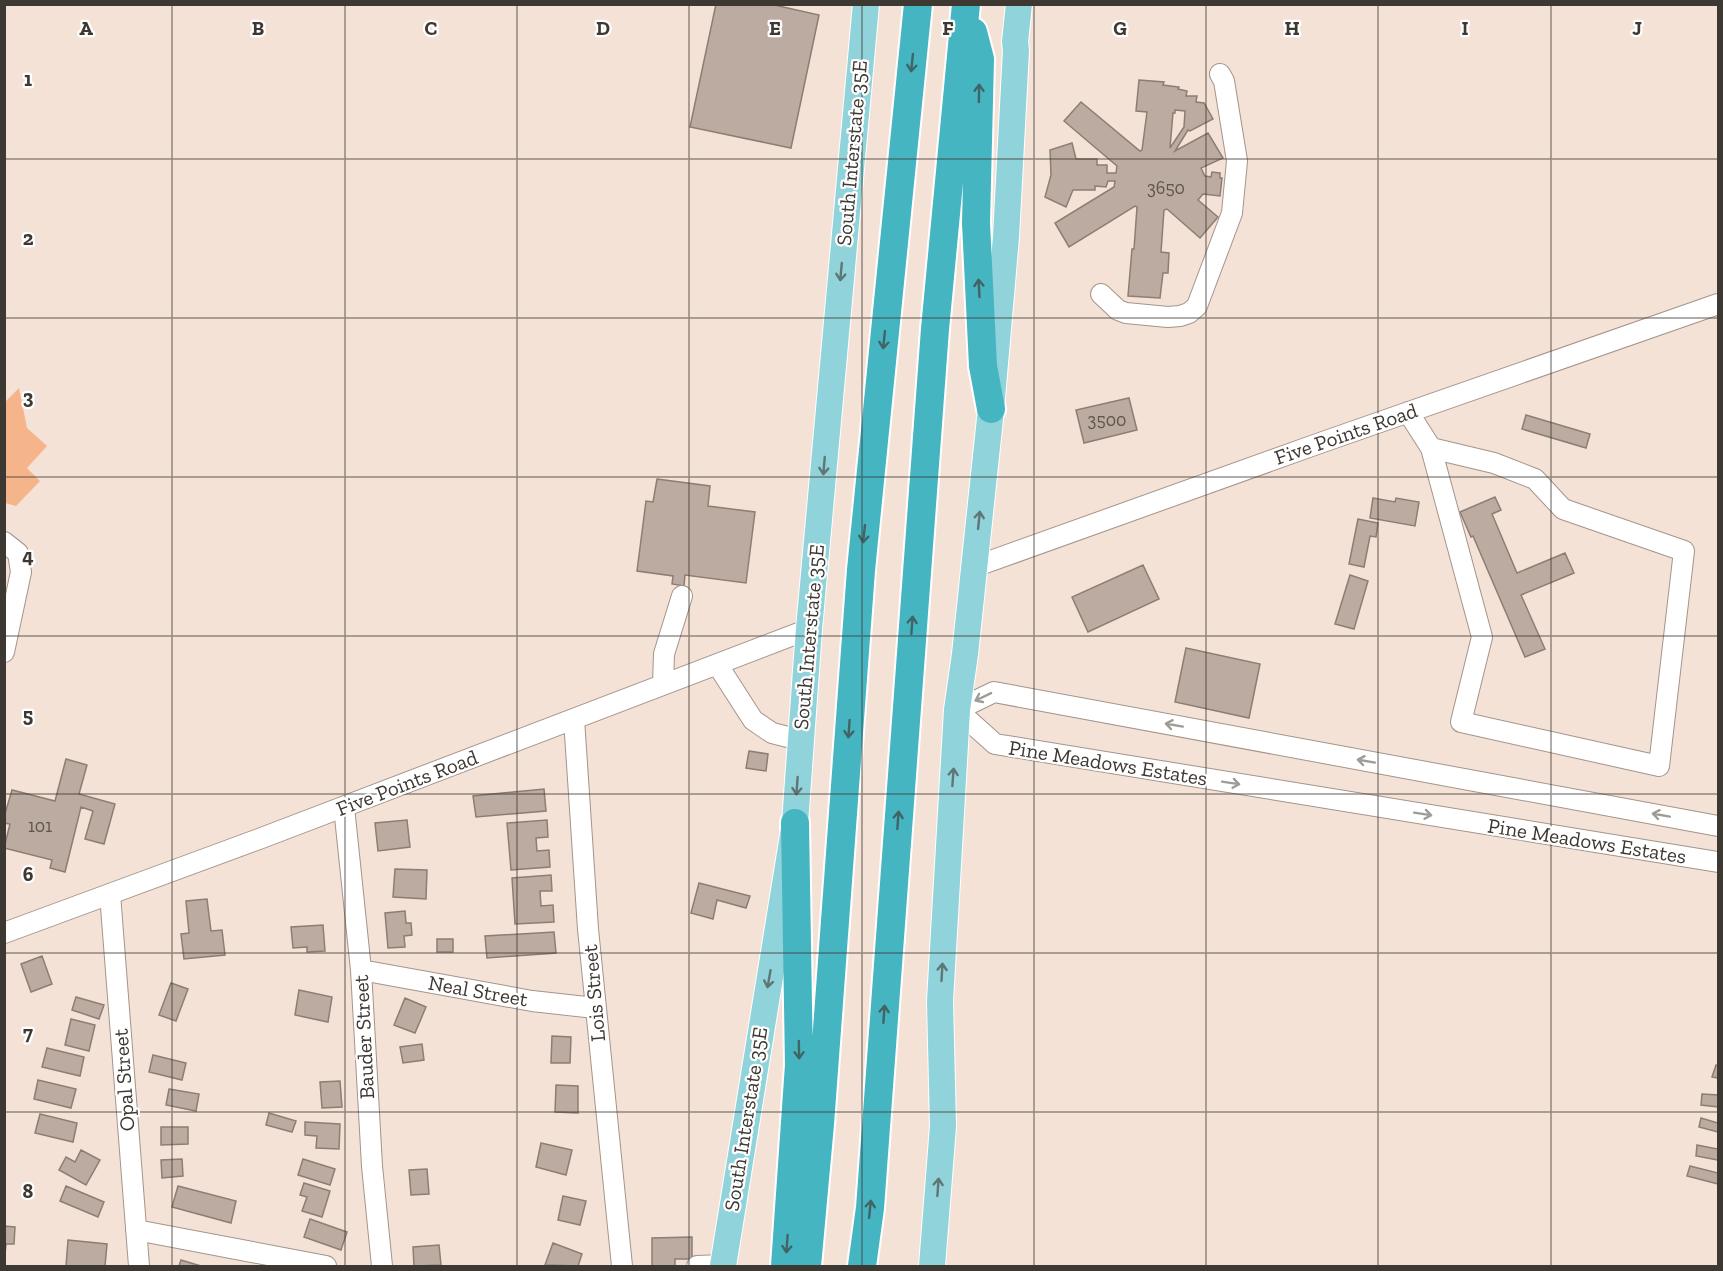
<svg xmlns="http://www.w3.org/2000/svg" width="1723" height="1271" viewBox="0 0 1723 1271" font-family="'Zilla Slab',serif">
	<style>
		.green { fill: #f5b489 }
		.building { fill: #bcaba0; stroke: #8d7d73; stroke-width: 1.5; fill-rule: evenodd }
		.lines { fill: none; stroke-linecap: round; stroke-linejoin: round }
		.minor-casing { stroke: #a5948a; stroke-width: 22 }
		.major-casing { stroke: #fff; stroke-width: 28 }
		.highway-casing { stroke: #fff; stroke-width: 32 }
		.minor { stroke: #fff; stroke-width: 20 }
		.major { stroke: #90d3da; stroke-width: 26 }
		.highway { stroke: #46b5c2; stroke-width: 28 }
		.oneway { stroke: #416465 }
		.oneway2 { stroke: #5f7676 }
		.oneway3 { stroke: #9e9c99 }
		.grid { fill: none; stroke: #3e3833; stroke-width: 1.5; stroke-opacity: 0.55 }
		.labels { text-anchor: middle; stroke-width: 4.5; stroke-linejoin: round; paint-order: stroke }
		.number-label { font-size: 18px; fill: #5e554e }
		.street-label { font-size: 21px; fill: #3e3833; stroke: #fff }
		.grid-label { font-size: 20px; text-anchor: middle; font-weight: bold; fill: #3e3833; stroke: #fff; stroke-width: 4.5; stroke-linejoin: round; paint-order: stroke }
	</style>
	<rect width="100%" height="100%" fill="#f4e2d7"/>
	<path class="green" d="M19 388 27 428 47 446 27 468 40 481 16 506 5 503 4 403Z"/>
	<path class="building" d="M716 4H770L819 15 791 148 690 127Z
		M1139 80 1164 82 1163 85 1179 87 1178 89 1187 91 1186 96H1197L1196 102 1204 103 1213 119 1190 131 1188 130 1175 151 1208 133 1223 158 1201 168 1205 176 1211 177 1212 172 1220 173V178H1222L1220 196 1203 194 1198 200 1218 217 1200 238 1167 209 1164 210 1161 252 1169 253 1168 273H1163L1160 298 1128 296 1132 249H1134L1137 207 1135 206 1069 247 1055 223 1114 187 1115 181H1108L1106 187 1095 186V190H1073L1066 207 1045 197 1051 175 1050 150 1072 143 1076 159H1097V165H1107V173H1116L1117 166 1064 121 1081 102 1140 151 1142 150 1147 112 1136 111ZM1175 110 1185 111 1184 127 1170 148 1173 113H1175Z
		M1129 398 1137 430 1084 443 1076 410Z
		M1526 415 1590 434 1586 448 1522 429Z
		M657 479 710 486 708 506 755 512 746 583 685 575 684 586 672 584 673 576 637 571 646 501 653 502Z
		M1495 497 1501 510 1492 514 1517 573 1565 553 1574 573 1521 595 1545 649 1525 657 1473 536 1471 537 1460 512Z
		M1373 498 1395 502 1396 498 1419 502 1415 526 1370 518Z
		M1358 519 1378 523 1376 537 1370 536 1364 567 1349 564Z
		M1143 565 1159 599 1088 632 1072 597Z
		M1350 575 1368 581 1354 629 1335 624Z
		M1186 648 1260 664 1249 718 1175 702Z
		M749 751 768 754 766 771 746 768Z
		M66 759 87 765 79 794 115 804 104 844 85 839 93 811 81 807 65 872 50 868 52 860 4 848 10 824 4 823V817L12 790 55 801Z
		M544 789 546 811 476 817 473 796Z
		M407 820 410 847 378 851 375 823Z
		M547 820 548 837 536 838 537 851 549 850 550 867 511 870 507 823Z
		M395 869 427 870 426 899 393 897Z
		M551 875 552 891H540L541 906 553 905 554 922 515 924 512 878Z
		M699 883 750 896 746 908 717 900 713 919 691 913Z
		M207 899 211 931 222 930 225 955 184 959 181 934 189 933 186 901Z
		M405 911 406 923H411L412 935 404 936 405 947 388 948 385 913Z
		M323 925 325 951 307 952V947L293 948 291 927Z
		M554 932 556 953 487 958 485 936Z
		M437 939H453V952H437Z
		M42 956 52 984 31 992 21 964Z
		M171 983 188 989 176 1021 159 1015Z
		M299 990 332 997 328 1022 295 1015Z
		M76 997 104 1005 99 1019 72 1010Z
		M405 998 426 1007 415 1033 394 1025Z
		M71 1019 95 1025 89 1051 65 1045Z
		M552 1036 571 1037 570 1063H551Z
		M422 1044 424 1060 403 1063 400 1047Z
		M47 1048 84 1057 80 1076 42 1067Z
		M153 1055 186 1063 182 1080 149 1072Z
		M1716 1065 1718 1066V1078L1712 1077Z
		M38 1080 76 1089 71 1108 34 1099Z
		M340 1081 342 1107 322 1108 320 1082Z
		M556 1085 578 1086V1113L555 1112Z
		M169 1089 199 1094 196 1111 166 1105Z
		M1702 1094 1718 1095V1107L1701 1105Z
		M269 1113 296 1121 292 1132 266 1125Z
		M40 1114 77 1123 73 1142 35 1133Z
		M1701 1118 1718 1123V1132L1699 1127Z
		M305 1122 340 1124 339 1149 316 1148 317 1136 305 1135Z
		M161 1127H188V1144L161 1145Z
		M541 1143 572 1150 566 1175 536 1167Z
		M1697 1145 1718 1149V1160L1696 1156Z
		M81 1150 100 1160 86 1185 59 1170 66 1157 75 1162Z
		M182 1159 183 1176 162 1178 161 1160Z
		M303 1159 335 1169 330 1185 298 1175Z
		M1690 1166 1718 1173V1184L1687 1176Z
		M427 1169 429 1194 411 1195 409 1170Z
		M304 1183 330 1191 322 1217 302 1211 307 1197 300 1195Z
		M66 1186 104 1202 98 1217 60 1201Z
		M178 1186 236 1201 231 1223 172 1207Z
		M563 1196 586 1201 580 1225 558 1220Z
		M310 1219 347 1232 341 1250 304 1237Z
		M4 1226 15 1227 14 1244H6L5 1254Z
		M692 1237V1259H675V1266H652V1238Z
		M68 1240 107 1244 105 1266H66Z
		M553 1243 582 1254 578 1266 545 1265Z
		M439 1245 441 1265 414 1266 413 1247Z
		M181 1260 201 1266H179Z"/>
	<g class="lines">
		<g class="minor-casing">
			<path id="minor" d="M1101 294 1118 310 1126 313 1168 317 1180 316 1189 313 1197 306 1232 213 1237 161 1224 81 1220 74
				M1408 412 1431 448 1494 463 1535 479 1563 509 1684 551 1659 766 1461 722 1482 637 1431 448
				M4 542 18 553 21 572 4 652
				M974 567 1320 443 1718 304
				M717 664 753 720 772 733 800 740
				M663 684 664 654 682 596
				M574 719 588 929 622 1266
				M344 807 361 970 372 1166 382 1266
				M1718 826 994 692 957 710 995 744 1718 862
				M110 894 139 1266
				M4 933 259 839 809 629
				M361 970 532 1001 595 1008
				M136 1230 326 1266
				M697 1266 723 1265"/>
		</g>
		<g class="major-casing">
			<path id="major" d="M723 1266 795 823 809 629 866 4
				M932 1266 943 1126 940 1001 957 710 965 654 991 409 1006 237 1016 50 1015 42 1019 4"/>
		</g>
		<g class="highway-casing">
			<path id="highway" d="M973 32 980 59 976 223 983 366 991 409
				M785 1266 799 1065 795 823
				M807 1266 820 1124 861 570 918 4
				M862 1266 870 1208 935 329 966 4"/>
		</g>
		<use href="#minor" class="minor"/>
		<use href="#major" class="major"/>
		<use href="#highway" class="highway"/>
	</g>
	<defs><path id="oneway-shaft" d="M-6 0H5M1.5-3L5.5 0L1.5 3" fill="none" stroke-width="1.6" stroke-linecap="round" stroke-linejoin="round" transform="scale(1.5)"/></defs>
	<g class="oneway">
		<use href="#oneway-shaft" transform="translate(912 63) rotate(96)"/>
		<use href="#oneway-shaft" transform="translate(979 93) rotate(-89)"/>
		<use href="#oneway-shaft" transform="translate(979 288) rotate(-93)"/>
		<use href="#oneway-shaft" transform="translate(884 340) rotate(96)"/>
		<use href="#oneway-shaft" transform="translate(864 534) rotate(96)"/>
		<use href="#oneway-shaft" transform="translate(912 625) rotate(-86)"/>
		<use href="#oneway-shaft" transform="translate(849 729) rotate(94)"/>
		<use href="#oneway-shaft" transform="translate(898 820) rotate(-86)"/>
		<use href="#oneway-shaft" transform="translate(884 1014) rotate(-86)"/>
		<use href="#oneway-shaft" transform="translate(799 1050) rotate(89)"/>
		<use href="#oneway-shaft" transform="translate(870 1209) rotate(-84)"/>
		<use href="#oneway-shaft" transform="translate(787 1244) rotate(94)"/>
	</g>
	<g class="oneway2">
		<use href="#oneway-shaft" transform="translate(841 272) rotate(95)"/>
		<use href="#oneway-shaft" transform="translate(824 466) rotate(95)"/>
		<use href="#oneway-shaft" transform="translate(979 520) rotate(-84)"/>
		<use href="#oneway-shaft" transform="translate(953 777) rotate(-86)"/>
		<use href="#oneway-shaft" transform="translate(797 786) rotate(94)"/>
		<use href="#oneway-shaft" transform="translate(942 972) rotate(-87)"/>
		<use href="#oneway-shaft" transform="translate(769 979) rotate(100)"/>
		<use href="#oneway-shaft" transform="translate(938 1187) rotate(-86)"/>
	</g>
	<g class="oneway3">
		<use href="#oneway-shaft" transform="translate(983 697) rotate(154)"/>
		<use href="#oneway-shaft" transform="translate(1174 725) rotate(-170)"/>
		<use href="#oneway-shaft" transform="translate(1366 761) rotate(-170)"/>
		<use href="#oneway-shaft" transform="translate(1231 783) rotate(9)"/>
		<use href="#oneway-shaft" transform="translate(1423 814) rotate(9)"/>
		<use href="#oneway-shaft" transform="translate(1661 815) rotate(-170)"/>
	</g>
	<path class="grid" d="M172 4V1266M345 4V1266M517 4V1266M689 4V1266M862 4V1266M1034 4V1266M1206 4V1266M1378 4V1266M1551 4V1266M4 159H1718M4 318H1718M4 477H1718M4 636H1718M4 794H1718M4 953H1718M4 1112H1718"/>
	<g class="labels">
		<g class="number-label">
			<text x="1166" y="194">3650</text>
			<text x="1107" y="426">3500</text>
			<text x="40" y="832">101</text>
		</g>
		<g class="street-label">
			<text transform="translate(852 153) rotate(-85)" y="7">South Interstate 35E</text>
			<text transform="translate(1346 434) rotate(-19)" y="7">Five Points Road</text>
			<text transform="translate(809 637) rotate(-85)" y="7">South Interstate 35E</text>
			<text transform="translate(1108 763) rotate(9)" y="7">Pine Meadows Estates</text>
			<text transform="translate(407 783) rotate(-21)" y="7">Five Points Road</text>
			<text transform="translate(1587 841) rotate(9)" y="7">Pine Meadows Estates</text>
			<text transform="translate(478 991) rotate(10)" y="7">Neal Street</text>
			<text transform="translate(594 993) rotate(-95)" y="7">Lois Street</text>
			<text transform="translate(364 1037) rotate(-93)" y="7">Bauder Street</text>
			<text transform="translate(124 1080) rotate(-94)" y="7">Opal Street</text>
			<text transform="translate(746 1119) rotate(-81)" y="7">South Interstate 35E</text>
		</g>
	</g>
	<g class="grid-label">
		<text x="86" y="35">A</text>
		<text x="258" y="35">B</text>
		<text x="431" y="35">C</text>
		<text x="603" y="35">D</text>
		<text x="775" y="35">E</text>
		<text x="948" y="35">F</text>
		<text x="1120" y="35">G</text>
		<text x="1292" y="35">H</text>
		<text x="1465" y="35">I</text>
		<text x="1637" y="35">J</text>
		<text x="28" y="86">1</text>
		<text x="28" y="245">2</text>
		<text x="28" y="404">3</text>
		<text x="28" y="563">4</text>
		<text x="28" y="722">5</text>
		<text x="28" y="881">6</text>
		<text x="28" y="1040">7</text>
		<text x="28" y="1198">8</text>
	</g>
	<rect width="1723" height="1271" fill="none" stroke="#3e3833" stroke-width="12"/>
</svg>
